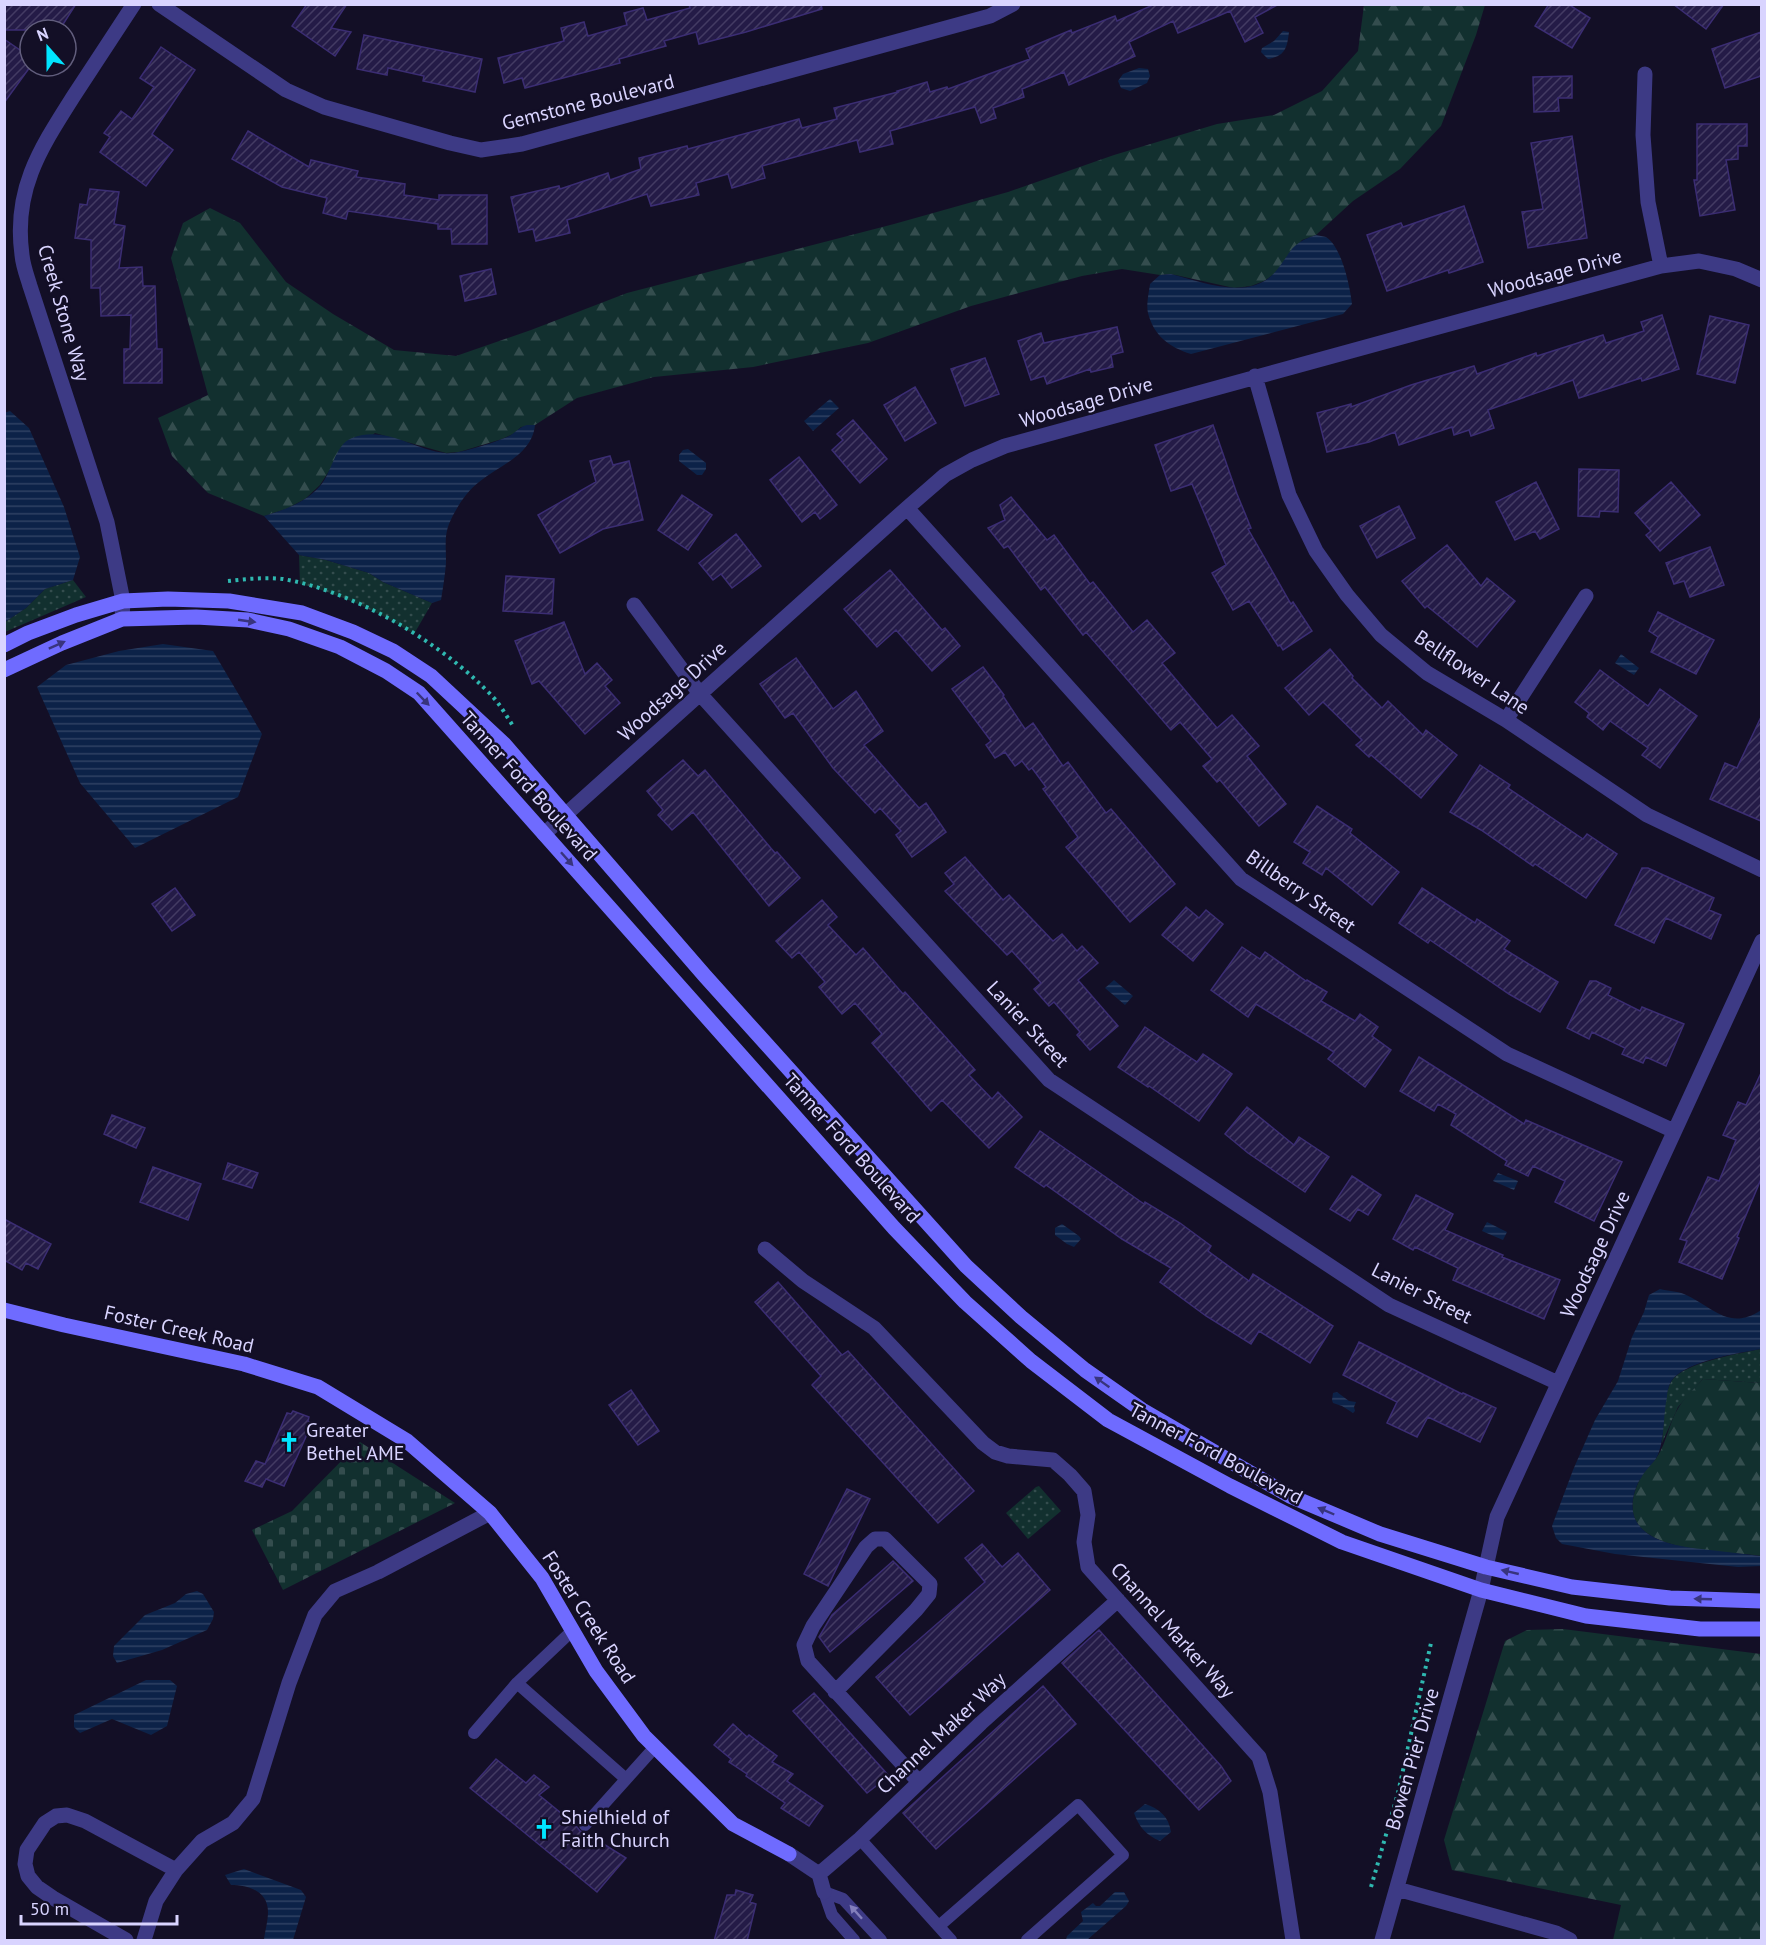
<svg xmlns="http://www.w3.org/2000/svg" width="1766" height="1945" viewBox="0 0 1766 1945" font-family="'PT Sans',sans-serif">
	<style>
		.grass { fill: url(#grass-dots) }
		.forest { fill: url(#forest-firs) }
		.cemetery { fill: url(#cemetery-stones) }
		.water { fill: url(#water-rules) }
		.building { fill: url(#building-hatch); stroke: #3b2d73; stroke-width: 1.5 }
		.lines { fill: none; stroke-linecap: round; stroke-linejoin: round }
		.path { stroke: #2fb8b0; stroke-width: 4; stroke-dasharray: 3 4.5; stroke-linecap: butt }
		.lane { stroke: #3d3a85; stroke-width: 12 }
		.street { stroke: #3d3a85; stroke-width: 15 }
		.secondary { stroke: #6f6bff; stroke-width: 15 }
		.oneway { fill: #38347d }
		.oneway2 { fill: #837fbc }
		.labels { text-anchor: middle; stroke-width: 5; stroke-linejoin: round; paint-order: stroke }
		.street-label { font-size: 20px; fill: #d9d4ff; stroke: #130f26 }
		.poi-label { font-size: 20px; fill: #d9d4ff; stroke: #130f26; text-anchor: start }
	</style>
	<defs>
		<pattern id="grass-dots" width="8" height="8" patternUnits="userSpaceOnUse" patternTransform="scale(1.5)"><rect width="8" height="8" fill="#12302f"/><path d="M2 2h.1M6 6h.1" fill="none" stroke="#344d4e" stroke-width="1.8" stroke-linecap="round"/></pattern>
		<pattern id="forest-firs" width="22" height="20" patternUnits="userSpaceOnUse" patternTransform="scale(1.5)"><rect width="22" height="20" fill="#12302f"/><path d="M5 1l3.5 6h-7zM16 11l3.5 6h-7z" fill="#344d4e"/></pattern>
		<pattern id="cemetery-stones" width="16" height="16" patternUnits="userSpaceOnUse" patternTransform="scale(1.5)"><rect width="16" height="16" fill="#12302f"/><path d="M2 7V4a2 2 0 0 1 4 0v3zM10 15v-3a2 2 0 0 1 4 0v3z" fill="#344d4e"/></pattern>
		<pattern id="water-rules" width="6" height="5" patternUnits="userSpaceOnUse" patternTransform="scale(1.5)"><rect width="6" height="5" fill="#0c2248"/><path d="M0 2.5h6" fill="none" stroke="#2f4163"/></pattern>
		<pattern id="building-hatch" width="6" height="6" patternUnits="userSpaceOnUse" patternTransform="scale(1.5)"><rect width="6" height="6" fill="#241b47"/><path d="M-1 1l2-2M0 6l6-6M5 7l2-2" fill="none" stroke="#433b63"/></pattern>
	</defs>
	<rect width="100%" height="100%" fill="#130f26"/>
	<path class="grass" d="M299 555 326 560 369 573 383 582 432 603 414 634C379 612 341 594 300 584Z
		M73 580 86 597 5 632V622L26 608 45 589Z
		M1761 1349V1383L1703 1379 1678 1407 1662 1443C1664 1426 1663 1397 1671 1382 1681 1363 1741 1353 1761 1349Z
		M1039 1486 1061 1511 1028 1539 1006 1513 1036 1487Z"/>
	<path class="forest" d="M1364 5H1485L1476 35 1441 126 1400 169 1353 201 1316 235 1302 240 1274 274 1264 281 1251 286 1234 288 1171 274 1160 275 1122 269 1082 276 971 306 868 343 753 367 654 377 577 398 535 425 521 427 513 434 502 439 459 452 446 453 375 433 329 471 320 485 305 499 286 509 264 516 208 493 172 456 158 418 208 395 171 258 183 223 210 208 240 223 286 282 333 314 394 350 456 356 531 330 627 293 894 224 1008 192 1114 155 1217 124 1274 115 1322 91 1358 51Z
		M1703 1379 1761 1383V1556C1719 1549 1602 1556 1640 1479 1644 1471 1652 1464 1657 1457 1667 1442 1669 1422 1679 1407 1685 1397 1695 1388 1703 1379Z
		M1563 1629 1761 1654V1940H1613L1621 1905 1452 1870 1444 1840 1505 1641 1527 1630Z"/>
	<path class="cemetery" d="M360 1442 455 1503 283 1590 252 1530 292 1511Z"/>
	<path class="water" d="M1283 31 1289 32C1287 47 1286 56 1268 59L1261 52 1262 48 1274 41Z
		M1139 68 1148 69 1150 76 1147 83 1130 91 1121 88 1118 81 1123 74Z
		M1316 235C1319 236 1323 236 1326 237 1342 247 1350 287 1352 304L1343 314 1191 354C1169 347 1154 336 1148 313 1146 305 1149 292 1150 284L1160 275 1171 274C1203 282 1250 302 1276 271 1292 252 1289 244 1316 235Z
		M830 399 839 408 813 431 804 421Z
		M10 411 29 428 64 507 80 557 73 580 45 589 26 608 5 622 4 413Z
		M527 425H535C532 455 500 465 479 482 470 489 462 499 456 510 443 532 446 539 446 563 445 575 443 588 441 600L432 603 383 582 369 573 326 560 299 555 264 516C284 510 305 503 320 486 332 473 335 444 352 438 386 425 413 450 445 453 458 455 500 441 511 435 517 431 520 427 527 425Z
		M688 449 706 463V469L702 475H697L679 461V455L683 450Z
		M163 644 213 651 262 734 238 797 135 848 80 783 37 687 66 665 119 651Z
		M1621 654 1639 668 1634 675 1615 663Z
		M1114 980 1133 996 1125 1005 1105 988Z
		M1498 1173 1518 1181 1514 1190 1493 1181Z
		M1487 1222 1507 1232 1503 1240 1482 1231Z
		M1062 1224 1079 1236 1081 1239 1074 1247 1067 1244 1055 1235V1228Z
		M1660 1289C1668 1291 1677 1291 1684 1294 1712 1306 1729 1332 1761 1310V1349C1739 1353 1686 1361 1672 1380 1669 1384 1667 1392 1667 1397 1663 1415 1665 1434 1659 1452 1656 1462 1646 1468 1641 1478 1637 1483 1634 1493 1633 1499 1627 1542 1681 1547 1710 1550 1727 1552 1744 1554 1760 1556L1761 1566 1738 1567 1615 1554 1562 1544 1556 1538 1552 1526 1573 1470 1595 1420 1618 1381 1632 1337 1644 1312 1649 1295Z
		M1337 1392 1349 1401 1356 1402 1354 1407 1355 1411 1353 1413 1342 1406 1333 1403 1332 1400 1333 1393Z
		M197 1591 203 1594 214 1612 213 1619 207 1630 162 1650 117 1663 113 1656 114 1646 145 1615 175 1603 186 1594Z
		M146 1680H170L177 1686 167 1726 151 1735 112 1719 80 1733 74 1727V1715Z
		M1145 1804C1159 1808 1169 1817 1171 1832L1160 1841C1146 1835 1139 1827 1134 1813Z
		M244 1869 301 1890 306 1897 293 1940H264C265 1931 268 1921 268 1912 268 1891 248 1885 231 1885L225 1875Z
		M1115 1892H1124L1129 1901 1126 1906 1087 1940H1066L1067 1936 1083 1921 1081 1912 1093 1903 1096 1906H1100Z"/>
	<path class="building" d="M4 4H76L62 26 58 23 53 30H4Z
		M307 4H347L331 28 351 32 335 56 292 26Z
		M689 4H821L822 9 746 32 699 44 696 32 664 41 666 46 619 59 620 63 525 88 522 78 504 83 498 58 564 41 561 28 584 22 588 36 627 25 624 13 643 8 647 20 690 8Z
		M1155 4H1279L1255 17 1263 33 1245 42 1230 11 1178 33 1173 21 1129 42 1135 56 1069 85 1064 72 1022 89 1024 97 993 108 996 118 981 123 975 107 890 131 893 144 860 152 857 140 762 166 765 178 732 188 728 174 696 183 699 195 651 206 647 194 567 220 570 233 536 241 533 229 519 232 511 197 559 186 560 189 608 173 610 180 641 169 639 158 687 146 688 149 799 119 802 128 837 119 834 108 898 92 897 91 927 82 930 92 947 87 948 89 1030 59 1026 49 1071 30 1072 33 1115 16 1117 21Z
		M1549 4H1568L1590 18 1572 48 1535 26Z
		M1673 4H1724L1706 29Z
		M1761 32V76L1725 88 1712 49Z
		M364 35 482 59 475 92 423 81 424 76 388 68 387 75 357 69Z
		M4 39 30 57V67L4 103Z
		M161 47 195 70 152 134 173 150 146 186 100 152 110 137 104 133 121 111 132 119 154 87 140 78Z
		M1572 76V98H1558L1559 111 1534 112 1533 77Z
		M1697 124H1747V146H1738V159L1726 160 1735 210 1700 216 1694 180H1697Z
		M248 131 309 167 311 160 358 171 356 177 405 184 404 195 439 200V195H487V244H452L451 229H438V224L348 211 346 219 323 213 327 198 282 187 232 159Z
		M1572 136 1587 238 1528 248 1522 212 1543 209 1531 143Z
		M90 189 119 192 114 224 125 226 119 268 142 267 143 286H155L157 349H162V383H124V349H130L131 315 101 316 100 288H91V240L75 238 80 204 87 205Z
		M1464 206 1483 262 1449 273 1448 270 1387 291 1367 235 1401 223 1403 227Z
		M491 269 496 294 465 301 460 276Z
		M1662 315 1679 369 1642 381 1641 378 1579 398 1573 380 1488 410 1494 428 1471 436 1469 430 1454 435 1452 427 1399 445 1395 432 1369 442 1327 452 1317 413 1351 404V407L1411 385 1474 366 1477 374 1536 353 1537 356 1603 335 1606 343 1644 331 1641 322Z
		M1710 316 1749 325 1735 383 1697 374Z
		M1117 327 1123 352 1111 355 1113 367 1091 372 1090 369 1047 384 1044 376 1031 380 1018 341 1041 333 1044 343Z
		M985 358 999 394 965 406 951 369Z
		M915 387 936 423 905 441 884 405Z
		M853 420 887 459 860 483 832 450 843 440 837 434Z
		M1213 425 1237 494 1251 528 1248 529 1291 604 1293 602 1312 631 1283 650 1280 645 1278 646 1249 601 1233 610 1212 573 1226 565 1192 484 1171 491 1155 445Z
		M610 456 613 465 629 461 643 520 603 529 560 553 538 515 596 482 590 461Z
		M799 457 837 505 820 519 815 512 802 522 770 480Z
		M1579 469 1619 470 1618 512 1600 511 1599 517 1578 516Z
		M1536 482 1559 529 1540 539 1535 531 1515 540 1496 502Z
		M1671 482 1700 515 1660 551 1646 535 1651 531 1635 513Z
		M682 495 712 515 688 550 658 530Z
		M1011 497 1047 540 1054 535 1090 584 1093 582 1133 632 1147 620 1175 653 1162 663 1217 728 1232 715 1259 746 1247 756 1286 804 1259 826 1220 780 1217 782 1203 766 1212 759 1180 722 1171 730 1086 632 1083 635 1045 587 1041 590 1008 546 1004 548 988 528 1005 520 1000 505Z
		M1399 506 1415 538 1377 558 1360 526Z
		M736 534 761 566 732 588 721 574 713 580 699 563Z
		M1447 545 1481 586 1487 578 1515 601 1477 647 1427 606 1425 608 1402 581Z
		M1710 547 1724 585 1690 597 1684 581 1674 584 1666 563Z
		M890 570 942 630 945 628 960 646 932 671 896 630 877 647 844 609Z
		M506 576 554 579 552 614 503 611Z
		M1658 612 1714 640 1696 674 1651 652 1658 637 1649 631Z
		M564 622 585 674 597 663 612 680 605 686 620 703 585 734 539 681 532 684 515 641Z
		M1330 649 1353 676 1352 678 1382 708 1388 701 1423 735 1426 730 1457 755 1421 798 1371 755 1369 757 1356 745 1362 740 1323 702 1309 715 1285 688Z
		M796 658 833 709 856 691 883 731 864 745 919 808 926 803 946 832 912 857 896 835 901 831 880 808 875 813 833 768 793 713 785 718 760 684Z
		M983 667 1004 695 1003 696 1025 729 1033 723 1063 766 1068 762 1106 813 1111 809 1175 884 1130 922 1066 847 1078 837 1043 789 1046 787 1032 768 1029 770 1022 761 1015 766 1005 752 995 758 986 745 991 741 952 689Z
		M1600 670 1648 706 1660 689 1697 716 1660 768 1642 755 1648 748 1610 721 1603 730 1587 717 1589 713 1575 702Z
		M1761 717V821L1710 799 1725 763 1737 768Z
		M683 760 698 776 705 770 775 853 777 852 800 878 769 906 693 812 672 830 658 815 663 810 647 791Z
		M1480 765 1510 785 1508 788 1583 839 1587 834 1617 854 1586 898 1535 864 1533 866 1481 830 1450 812Z
		M1317 806 1352 829 1350 833 1399 872 1372 905 1326 868 1322 875 1303 863 1310 852 1294 842Z
		M965 857 1003 900 1009 895 1053 941 1062 934 1077 951 1082 946 1098 963 1078 980 1118 1026 1090 1050 1077 1035 1080 1032 1054 1002 1049 1006 1034 989 1041 983 1012 951 1007 955 945 891 954 884 945 873Z
		M1642 868H1648L1714 898 1709 910 1721 915 1711 939 1666 918 1654 943 1615 925Z
		M175 888 195 915 172 931 152 904Z
		M1422 888 1475 923 1477 919 1510 941 1504 949 1558 982 1540 1012 1509 994 1430 940 1428 943 1399 923Z
		M822 900 837 917 828 925 856 955 863 948 903 994 905 992 975 1070 969 1075 992 1099 998 1092 1022 1117 989 1148 942 1100 931 1111 872 1043 882 1034 855 1003 842 1014 819 987 825 982 799 952 792 958 776 941Z
		M1186 907 1199 918 1206 910 1223 924 1193 961 1162 935Z
		M1242 947 1260 959 1265 952 1306 981 1307 980 1327 992 1321 1001 1355 1021 1360 1014 1378 1027 1372 1036 1391 1050 1365 1087 1328 1059 1334 1052 1256 1004 1248 1017 1211 990Z
		M1590 981H1596L1611 988 1608 995 1640 1011 1642 1007 1684 1024 1666 1066 1646 1057 1643 1063 1622 1054 1625 1048 1592 1032 1589 1039 1567 1028Z
		M1145 1027 1197 1062 1203 1054 1232 1074 1199 1121 1149 1086 1148 1087 1118 1067Z
		M1419 1057 1524 1124 1526 1120 1622 1162 1594 1221 1555 1202 1565 1181 1533 1166 1528 1176 1505 1165 1507 1161 1451 1125 1456 1114 1438 1104 1434 1111 1400 1091Z
		M1761 1073V1179L1737 1237 1739 1238 1722 1279 1679 1262 1687 1241 1680 1239 1708 1177 1719 1181 1736 1140 1723 1135 1738 1102 1746 1105Z
		M1247 1107 1294 1145 1299 1137 1329 1157 1305 1192 1248 1153 1225 1134Z
		M112 1115 145 1128 136 1148 104 1134Z
		M1040 1131 1144 1204 1145 1202 1180 1223 1211 1246 1208 1251 1249 1281 1253 1274 1333 1326 1310 1363 1259 1331 1251 1344 1206 1316 1160 1282 1171 1268 1122 1239 1046 1185 1044 1187 1015 1167Z
		M228 1163 258 1173 252 1188 223 1179Z
		M153 1167 201 1184 188 1220 140 1202Z
		M1352 1176 1381 1195 1368 1215 1358 1209 1350 1221 1330 1209Z
		M1416 1195 1453 1214 1445 1230 1503 1255 1502 1257 1560 1280 1544 1319 1453 1280 1458 1268 1415 1247 1413 1250 1393 1239Z
		M4 1219 51 1244 38 1269 26 1263 22 1270 4 1260Z
		M778 1282 842 1355 848 1351 974 1491 938 1523 812 1385 821 1376 755 1302Z
		M1359 1342 1462 1394 1463 1393 1496 1408 1480 1442 1428 1417 1417 1437 1387 1423 1397 1402 1343 1375Z
		M631 1390 659 1431 638 1445 609 1405Z
		M293 1411 309 1417 308 1421 312 1423 284 1486 266 1479 262 1487 245 1481 256 1461 265 1464 287 1413 291 1414Z
		M847 1489 870 1499 828 1586 804 1574Z
		M982 1544 1002 1567 1018 1553 1050 1590 910 1715 876 1677 985 1582 965 1558Z
		M893 1561 913 1581 830 1652 819 1637 832 1615Z
		M1099 1630 1221 1766 1231 1781 1199 1810 1062 1663Z
		M1043 1686 1076 1724 936 1849 903 1813Z
		M814 1693 889 1776 867 1793 793 1711Z
		M733 1724 747 1737 749 1735 777 1756 772 1762 793 1774 787 1781 823 1806 809 1826 781 1808 785 1803 746 1776 747 1774 729 1762 731 1759 714 1745Z
		M496 1759 526 1783 534 1775 549 1787 539 1795 567 1818 566 1820 577 1827 580 1831 586 1833 626 1858 597 1892 470 1788Z
		M736 1890 753 1895 750 1902 756 1904 747 1941H714L727 1895H735Z"/>
	<g class="lines">
		<path class="path" d="M228 581C246 579 265 577 283 579 349 590 431 637 479 683 485 689 493 696 498 703 503 710 508 718 513 726
			M1371 1887 1398 1793 1431 1643"/>
		<path class="lane" d="M573 1630 517 1683 626 1779
			M474 1733 517 1683
			M585 1825 655 1747
			M860 1839 951 1940
			M824 1892 843 1899 881 1940
			M824 1892 832 1915 854 1940
			M939 1926 1078 1805 1123 1855 1027 1940"/>
		<path class="street" d="M159 4 286 90 324 107 450 143 481 150 522 144 990 16 1013 4
			M1645 74 1643 135 1648 202 1661 266
			M1255 376 1289 495 1316 551 1347 595 1381 635 1427 673 1506 720 1647 815 1762 870
			M907 508 1241 879 1507 1054 1674 1131
			M634 605 700 694 1049 1080 1389 1305 1558 1383
			M122 619 123 601 107 522 30 286C27 276 23 266 22 255 13 190 40 149 73 97 93 66 114 35 134 4
			M1506 720 1586 596
			M544 834 907 508 945 475 972 460 1005 446 1661 266 1699 261 1736 269 1762 280
			M765 1249 803 1281 874 1328 983 1443 995 1452 1008 1456 1053 1460 1070 1475 1084 1491 1088 1515 1084 1542 1088 1567 1259 1757 1270 1792 1293 1940
			M835 1692 916 1610 929 1594 930 1584 885 1539H875L866 1547 813 1626 804 1645 808 1661 919 1782
			M789 1854 819 1874 860 1839 981 1723 1118 1600
			M819 1874 824 1892
			M1397 1889 1556 1933 1570 1940
			M126 1940 53 1898 37 1887 28 1876 25 1864 27 1850 45 1823 56 1816 67 1815 85 1821 176 1870
			M144 1940 156 1901 176 1870 202 1841 233 1823 253 1799 289 1683 315 1615 335 1591 378 1572 490 1513
			M1382 1940 1481 1590 1497 1517 1762 941"/>
		<path class="secondary" d="M4 645 28 633 76 615 123 601 168 599 229 601 302 613 353 632 393 651 431 676 504 744 705 976 966 1266 1021 1317 1085 1370 1142 1410 1290 1496 1380 1534 1486 1567 1572 1587 1670 1598 1762 1601
			M4 670 62 643 122 619 196 617 248 620 289 629 340 647 386 671 419 693 894 1228 965 1302 1031 1361 1108 1420 1230 1486 1342 1542 1481 1590 1586 1616 1700 1629H1762
			M4 1310 64 1325 244 1364 318 1387 407 1441 490 1513 542 1578 596 1671 644 1736 733 1824 789 1854"/>
	</g>
	<defs><path id="oneway-solid" d="M-6-.8H1V-3.2L6.5 0L1 3.2V.8H-6Z" transform="scale(1.5)"/></defs>
	<g class="oneway">
		<use href="#oneway-solid" transform="translate(247 621) rotate(8)"/>
		<use href="#oneway-solid" transform="translate(57 645) rotate(-24)"/>
		<use href="#oneway-solid" transform="translate(423 699) rotate(46)"/>
		<use href="#oneway-solid" transform="translate(567 859) rotate(48)"/>
		<use href="#oneway-solid" transform="translate(1102 1382) rotate(-145)"/>
		<use href="#oneway-solid" transform="translate(1326 1511) rotate(-157)"/>
		<use href="#oneway-solid" transform="translate(1510 1572) rotate(-167)"/>
		<use href="#oneway-solid" transform="translate(1703 1599) rotate(-178)"/>
	</g>
	<use class="oneway2" href="#oneway-solid" transform="translate(856 1912) rotate(-132)"/>
	<defs>
		<g id="church-bare" transform="scale(1.62)"><path d="M-1.2-6h2.4v3.5h3.3v2.4h-3.3V6h-2.4V-.1h-3.3v-2.4h3.3Z" fill="#00e5ff" stroke="#130f26" stroke-width="2.5" paint-order="stroke"/></g>
	</defs>
	<g fill-rule="evenodd">
		<use href="#church-bare" x="289" y="1442"/>
		<use href="#church-bare" x="544" y="1829"/>
	</g>
	<g class="labels">
		<g class="street-label">
			<text transform="translate(588 102) rotate(-14)" y="7">Gemstone Boulevard</text>
			<text transform="translate(1555 273) rotate(-15)" y="7">Woodsage Drive</text>
			<text transform="translate(64 313) rotate(74)" y="7">Creek Stone Way</text>
			<text transform="translate(1086 402) rotate(-16)" y="7">Woodsage Drive</text>
			<text transform="translate(1472 672) rotate(34)" y="7">Bellflower Lane</text>
			<text transform="translate(672 691) rotate(-42)" y="7">Woodsage Drive</text>
			<text transform="translate(529 786) rotate(48)" y="7">Tanner Ford Boulevard</text>
			<text transform="translate(1301 891) rotate(35)" y="7">Billberry Street</text>
			<text transform="translate(1028 1024) rotate(47)" y="7">Lanier Street</text>
			<text transform="translate(852 1148) rotate(48)" y="7">Tanner Ford Boulevard</text>
			<text transform="translate(1595 1254) rotate(-65)" y="7">Woodsage Drive</text>
			<text transform="translate(1422 1293) rotate(27)" y="7">Lanier Street</text>
			<text transform="translate(179 1329) rotate(13)" y="7">Foster Creek Road</text>
			<text transform="translate(1216 1453) rotate(28)" y="7">Tanner Ford Boulevard</text>
			<text transform="translate(589 1617) rotate(57)" y="7">Foster Creek Road</text>
			<text transform="translate(1173 1630) rotate(48)" y="7">Channel Marker Way</text>
			<text transform="translate(941 1733) rotate(-43)" y="7">Channel Maker Way</text>
			<text transform="translate(1412 1759) rotate(-74)" y="7">Bowen Pier Drive</text>
		</g>
		<g class="poi-label">
			<text x="306" y="1437">Greater<tspan x="306" dy="23">Bethel AME</tspan></text>
			<text x="561" y="1824">Shielhield of<tspan x="561" dy="23">Faith Church</tspan></text>
		</g>
	</g>
	<rect width="1766" height="1945" fill="none" stroke="#d9d4ff" stroke-width="12"/>
	<g transform="translate(48 48) rotate(339)"><circle r="28" fill="#130f26" stroke="#625e7d" stroke-width="1.5"/>
	<path d="M0-4.5L10 22L0 15L-10 22Z" fill="#00e5ff"/>
	<text y="-9" font-size="16" font-weight="bold" text-anchor="middle" fill="#d9d4ff">N</text>
	</g>
	<path d="M21 1915v9h156v-9" fill="none" stroke="#d9d4ff" stroke-width="3"/>
	<text x="30" y="1915" font-size="18" fill="#d9d4ff" stroke="#130f26" stroke-width="4.5" paint-order="stroke">50 m</text>
</svg>
